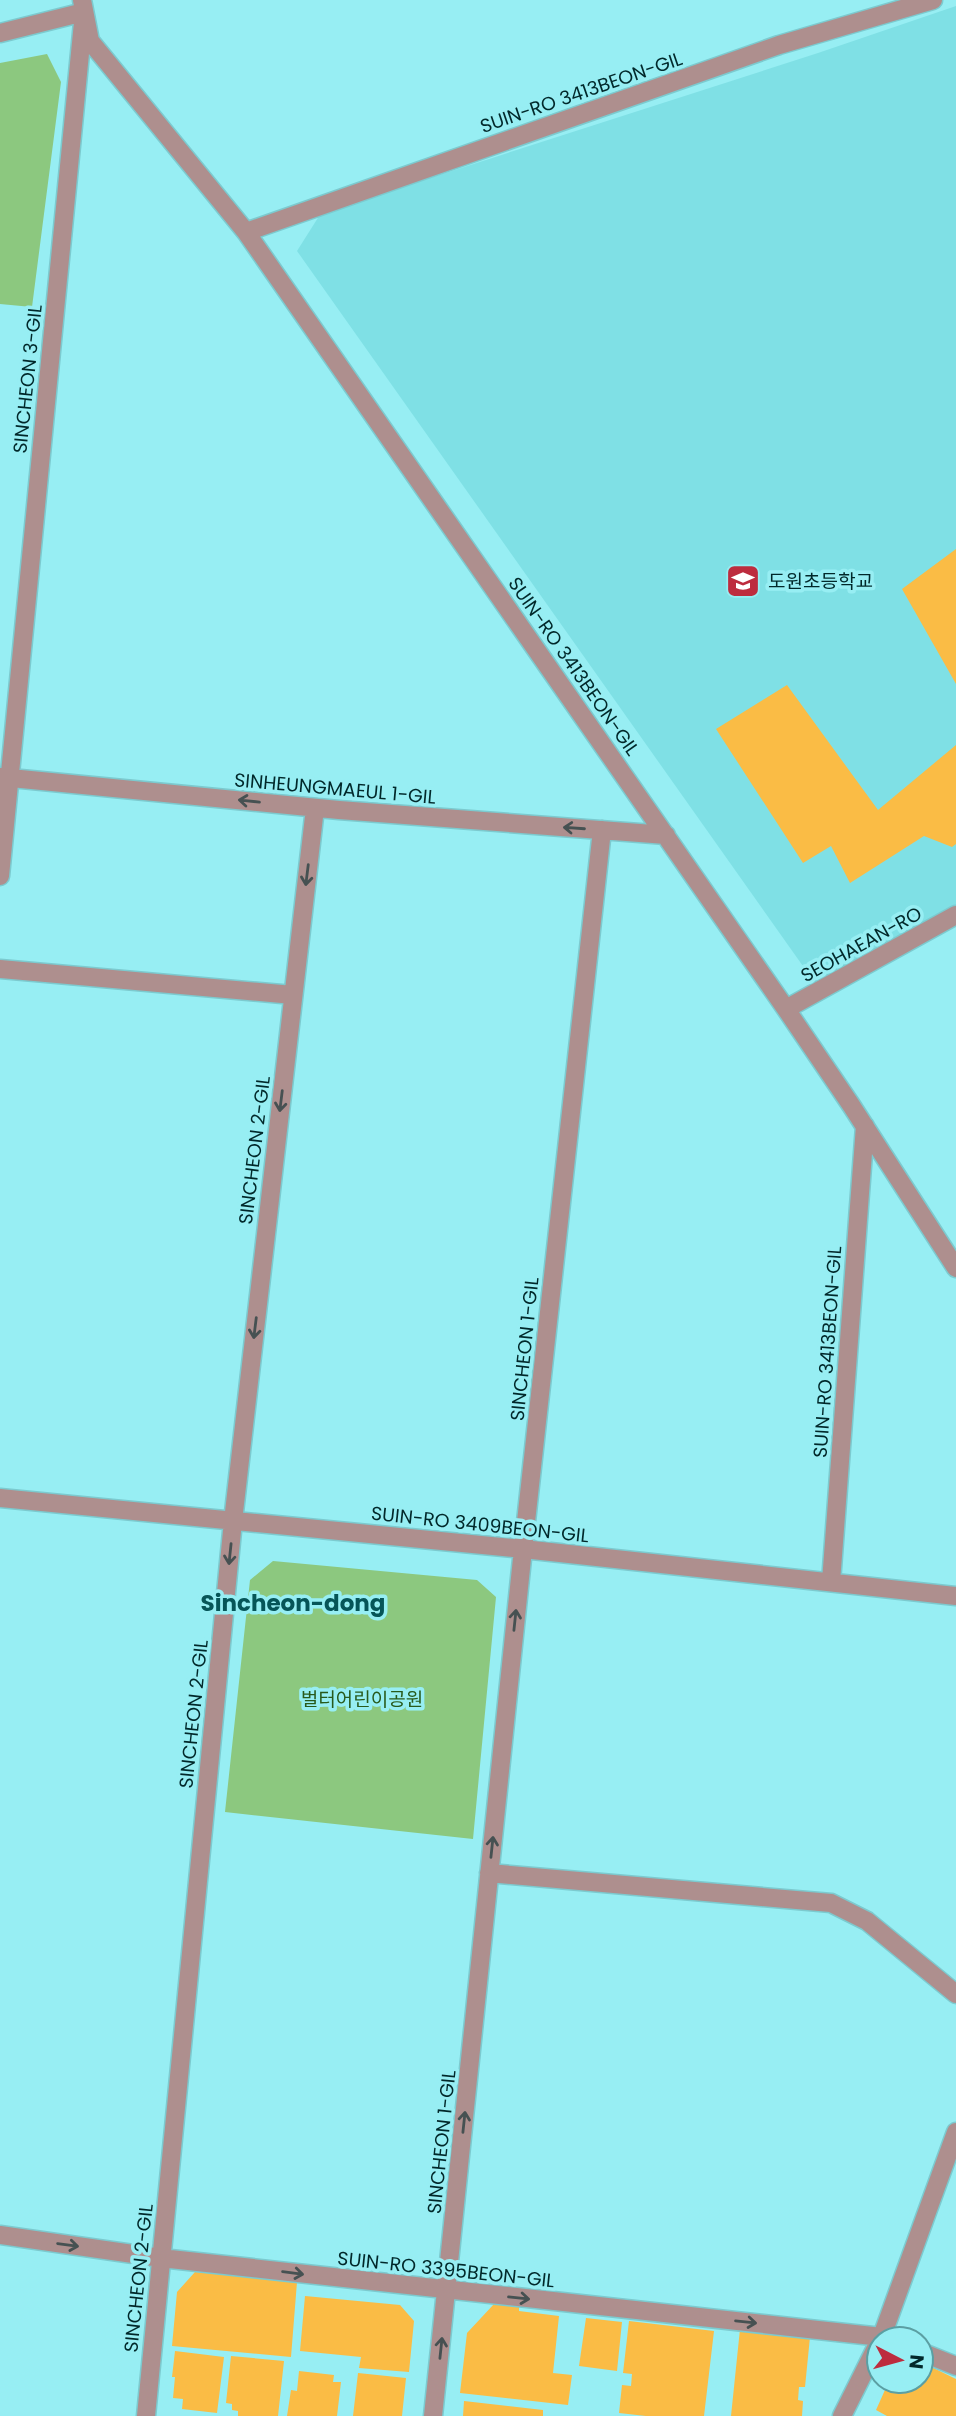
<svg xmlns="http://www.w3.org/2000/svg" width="956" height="2416" viewBox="0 0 956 2416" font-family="Poppins,'Noto Sans KR',sans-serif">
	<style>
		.built { fill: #7fe0e5 }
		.green { fill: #8cc87f }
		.building { fill: #fabc45 }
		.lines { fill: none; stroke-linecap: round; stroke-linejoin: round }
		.street-casing { stroke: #7ccacf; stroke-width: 21 }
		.street { stroke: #ae8f8e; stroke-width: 18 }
		.oneway { stroke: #465152 }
		.labels { text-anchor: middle; stroke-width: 7; stroke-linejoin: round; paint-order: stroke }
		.street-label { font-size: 19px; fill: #01282a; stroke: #97eef3 }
		.poi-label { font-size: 19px; fill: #01282a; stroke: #97eef3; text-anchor: start }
		.park-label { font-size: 19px; fill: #285a1c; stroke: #97eef3 }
		.quarter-label { font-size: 23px; font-weight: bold; fill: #065558; stroke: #97eef3 }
	</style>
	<rect width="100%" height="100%" fill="#97eef3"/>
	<path class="built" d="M956 6V911L822 993 297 251 321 213 818 53Z"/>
	<path class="green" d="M47 54 61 82 32 307 0 304V63Z
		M273 1561 477 1580 496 1597 473 1839 225 1812 250 1580Z"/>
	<path class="building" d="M956 549V684L902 589Z
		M787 685 878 810 956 745V844L952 847 924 836 850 883 831 846 803 863 716 729Z
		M195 2272 297 2282 291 2357 172 2346 177 2292Z
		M305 2296 400 2305 414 2321 409 2372 359 2368 361 2357 300 2351Z
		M494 2304 519 2307V2311L559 2316 553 2373 572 2375 568 2405 460 2393 467 2333Z
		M586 2318 622 2322 617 2371 579 2366Z
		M629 2321 714 2331 704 2416H646L619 2413 622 2385 631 2386 632 2374 623 2373Z
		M740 2329 810 2337 805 2387H799L798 2400 803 2401 802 2416H731Z
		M175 2351 224 2357 217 2413 182 2409 183 2399 173 2398 175 2377H172Z
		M231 2356 284 2361 278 2416H238V2411L232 2410V2404L226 2403Z
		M921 2362 956 2379V2416H887L876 2410 889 2381H921Z
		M299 2371 334 2375 333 2382H341L337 2416H287L291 2390 297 2391Z
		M358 2373 406 2378 402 2416H353Z
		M464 2401 543 2410V2416H463Z"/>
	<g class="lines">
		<g class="street-casing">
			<path id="street" d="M82 0 90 41 246 232 786 1009 851 1105 956 1268
				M0 33 84 12 0 876
				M246 232 779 45 933 0
				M0 777 339 810 666 835
				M0 969 293 995
				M786 1009 956 915
				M0 1498 523 1549 956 1596
				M831 1582 865 1126
				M489 1873 831 1903 867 1921 956 1994
				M0 2235 161 2258 882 2337 888 2339
				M881 2339 956 2132
				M921 2352 956 2366
				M146 2416 233 1521 315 808
				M433 2416 523 1549 602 830
				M842 2416 879 2342"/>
		</g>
		<use href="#street" class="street"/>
	</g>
	<defs><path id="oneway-shaft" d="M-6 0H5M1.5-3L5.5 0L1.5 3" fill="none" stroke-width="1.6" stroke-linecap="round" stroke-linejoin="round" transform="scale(1.75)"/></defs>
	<g class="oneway">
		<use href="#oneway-shaft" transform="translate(249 801) rotate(-174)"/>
		<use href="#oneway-shaft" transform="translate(574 828) rotate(-176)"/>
		<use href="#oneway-shaft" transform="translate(307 875) rotate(97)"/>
		<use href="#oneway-shaft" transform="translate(281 1101) rotate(97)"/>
		<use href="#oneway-shaft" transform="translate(255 1328) rotate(97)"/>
		<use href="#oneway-shaft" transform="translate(230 1554) rotate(96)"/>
		<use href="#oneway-shaft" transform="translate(515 1620) rotate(-84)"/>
		<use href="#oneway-shaft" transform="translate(492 1847) rotate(-84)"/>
		<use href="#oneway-shaft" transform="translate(464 2122) rotate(-84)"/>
		<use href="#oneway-shaft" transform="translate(68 2245) rotate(8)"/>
		<use href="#oneway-shaft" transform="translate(293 2273) rotate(7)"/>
		<use href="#oneway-shaft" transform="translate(519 2298) rotate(6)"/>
		<use href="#oneway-shaft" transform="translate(746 2322) rotate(6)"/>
		<use href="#oneway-shaft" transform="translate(441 2348) rotate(-84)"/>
	</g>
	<defs>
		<g id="school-square" transform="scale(1.75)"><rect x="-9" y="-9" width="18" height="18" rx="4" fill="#bd2c3e" stroke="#97eef3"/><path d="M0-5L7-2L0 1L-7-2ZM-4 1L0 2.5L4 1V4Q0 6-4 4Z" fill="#fff"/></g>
	</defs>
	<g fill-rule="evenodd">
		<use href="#school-square" x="743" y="581"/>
	</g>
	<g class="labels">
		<g class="street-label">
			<text transform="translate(581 92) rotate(-19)" y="7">SUIN-RO 3413BEON-GIL</text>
			<text transform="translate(27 379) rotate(-84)" y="7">SINCHEON 3-GIL</text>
			<text transform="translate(574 666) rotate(55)" y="7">SUIN-RO 3413BEON-GIL</text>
			<text transform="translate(335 788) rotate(5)" y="7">SINHEUNGMAEUL 1-GIL</text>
			<text transform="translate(861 944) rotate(-29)" y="7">SEOHAEAN-RO</text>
			<text transform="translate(254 1150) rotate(-83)" y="7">SINCHEON 2-GIL</text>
			<text transform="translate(524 1349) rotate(-84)" y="7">SINCHEON 1-GIL</text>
			<text transform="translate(827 1352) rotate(-86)" y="7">SUIN-RO 3413BEON-GIL</text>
			<text transform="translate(480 1524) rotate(6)" y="7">SUIN-RO 3409BEON-GIL</text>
			<text transform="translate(193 1714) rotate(-84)" y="7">SINCHEON 2-GIL</text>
			<text transform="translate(441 2142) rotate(-84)" y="7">SINCHEON 1-GIL</text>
			<text transform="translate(446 2269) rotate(6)" y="7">SUIN-RO 3395BEON-GIL</text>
			<text transform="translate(138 2278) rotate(-84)" y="7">SINCHEON 2-GIL</text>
		</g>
		<g class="poi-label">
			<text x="768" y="588">도원초등학교</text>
		</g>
		<g class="park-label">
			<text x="362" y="1706">벌터어린이공원</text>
		</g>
		<g class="quarter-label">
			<text x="293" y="1611">Sincheon-dong</text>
		</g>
	</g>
	<g transform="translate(900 2360) rotate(96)"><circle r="33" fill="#97eef3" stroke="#5b9fa3" stroke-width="2"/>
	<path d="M0-5L12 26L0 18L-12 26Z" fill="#bd2c3e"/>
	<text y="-10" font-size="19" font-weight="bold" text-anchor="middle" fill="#01282a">N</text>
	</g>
</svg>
